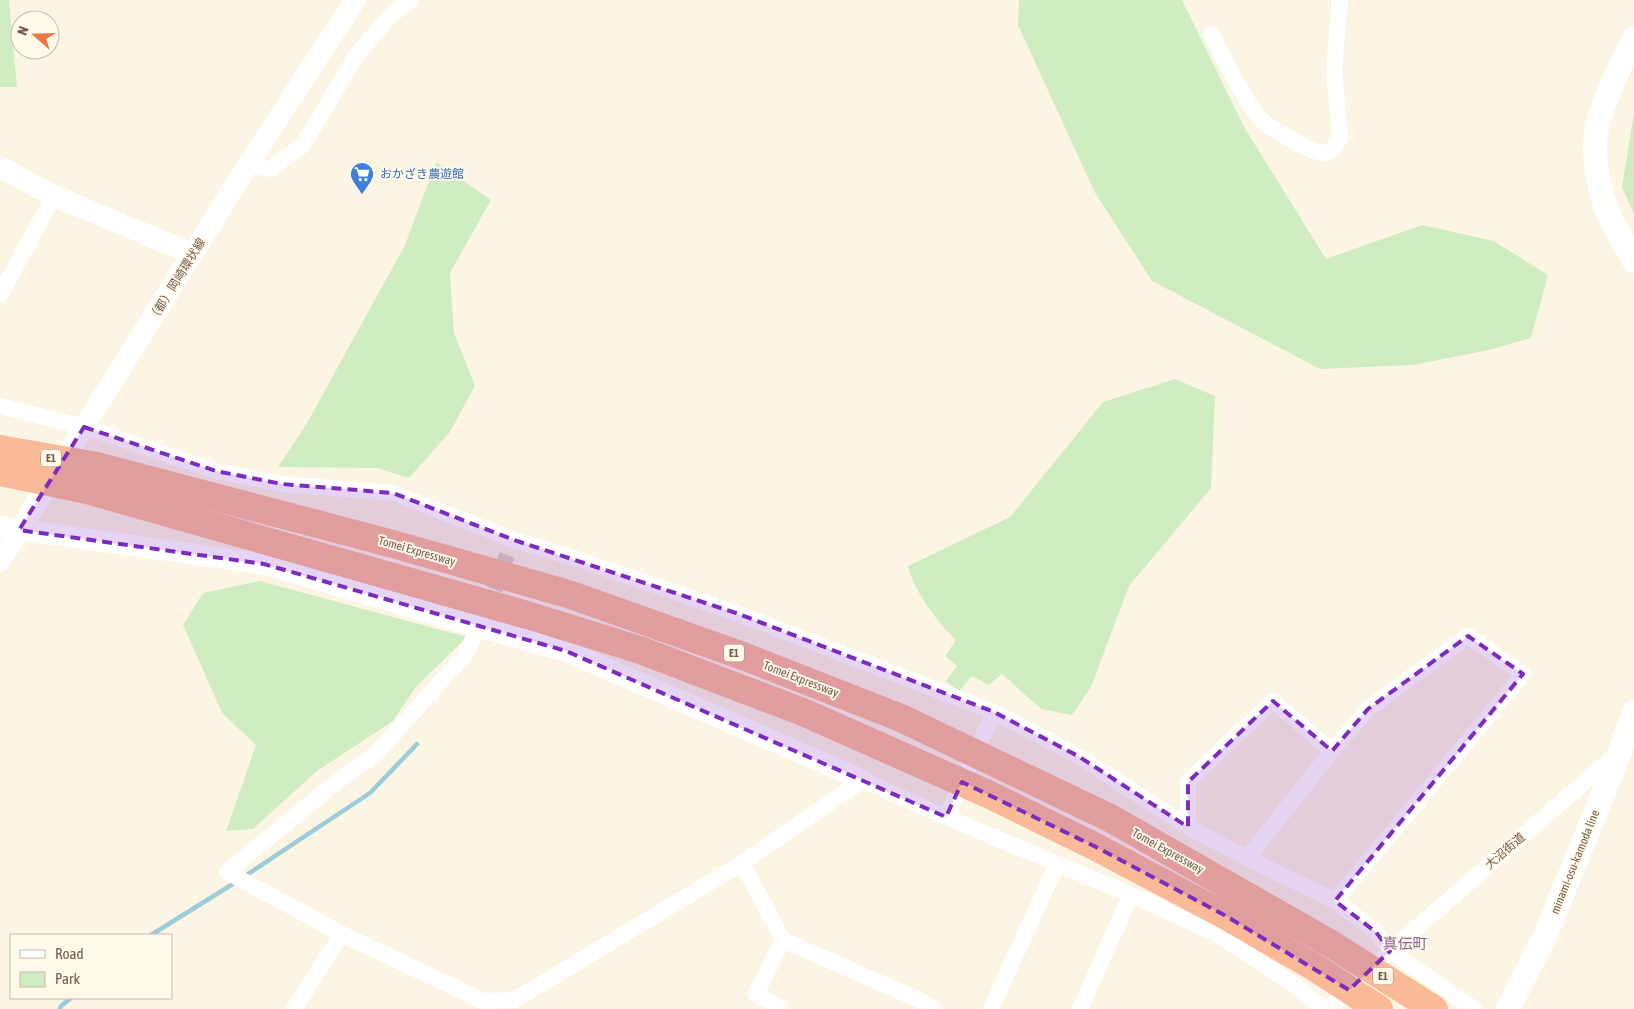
<svg xmlns="http://www.w3.org/2000/svg" width="1634" height="1009" viewBox="0 0 1634 1009" font-family="'Asap Condensed','Noto Sans JP',sans-serif">
	<style>
		.green { fill: #cfecc1 }
		.lines { fill: none; stroke-linecap: round; stroke-linejoin: round }
		.stream { stroke: #9ccbda; stroke-width: 4.5 }
		.minor-tunnel { stroke: #dccfbc; stroke-width: 16; stroke-dasharray: 16 8; stroke-linecap: butt }
		.minor { stroke: #fff; stroke-width: 16 }
		.tertiary { stroke: #fff; stroke-width: 21 }
		.secondary { stroke: #fff; stroke-width: 24 }
		.motorway { stroke: #fab997; stroke-width: 28 }
		.marked { fill: #7b2cbf; fill-opacity: 0.2; stroke: #7b2cbf; stroke-width: 4; stroke-dasharray: 10 6; stroke-linejoin: round }
		.labels { text-anchor: middle; stroke-width: 4; stroke-linejoin: round; paint-order: stroke }
		.shield { fill: #fff9ea; stroke: #a08b79; stroke-width: 1 }
		.shield-label { font-size: 11px; font-weight: bold; fill: #775c48 }
		.shop-label { font-size: 12px; fill: #366cbe; stroke: #fff9ea; text-anchor: start }
		.street-label { font-size: 12px; fill: #775c48; stroke: #fff9ea }
		.quarter-label { font-size: 15px; fill: #8c639a; stroke: #fff9ea }
	</style>
	<rect width="100%" height="100%" fill="#fdf5e3"/>
	<path class="green" d="M0 0H9L17 87H0Z
		M1019 0H1182L1244 127 1326 259 1422 225 1494 241 1548 275 1531 338 1489 350 1413 365 1320 369 1152 281 1094 191 1018 25Z
		M1634 113V214L1622 187Z
		M436 162 491 200 450 273 454 333 475 386 449 433 409 478 377 468 278 467 307 423 405 245Z
		M1175 379 1215 396 1211 488 1129 586 1091 687 1072 715 1041 709 1002 674 989 685 972 676 959 691 946 681 957 666 945 656 956 640C938 623 913 590 908 566L1010 517 1103 402Z
		M260 581 467 637 416 687 393 721 317 771 253 829 226 831 256 745 222 713 183 625 203 593Z"/>
	<g class="lines">
		<path class="stream" d="M245 876 370 793 417 744
			M151 935 236 882
			M60 1009 61 1006 71 998"/>
		<path class="minor-tunnel" d="M486 612 507 555"/>
		<path class="minor" d="M1211 34C1225 60 1242 97 1260 119 1267 127 1314 154 1325 153 1332 152 1338 143 1340 137L1334 70 1340 0
			M248 165 270 169 303 145 356 56 390 16 411 0
			M0 295 54 196
			M0 406 84 427 216 471 282 484 393 493 514 540 571 557 736 613 994 712 1078 756 1188 827 1247 858 1335 901 1376 932 1390 951 1474 1009
			M484 617 466 653 376 754 339 780 227 872 342 934 483 1001 515 1000 742 863 863 780 946 817 1141 899 1221 936 1296 986 1324 1009
			M946 817 994 712
			M1188 827V782L1273 701 1332 751
			M1247 858 1332 751 1368 709 1468 636 1523 674 1335 901
			M742 863 783 940 919 1000 933 1009
			M294 1009 342 934
			M781 1009 756 994 783 940
			M991 1009 1057 864
			M1080 1009 1131 895
			M1328 1009 1390 951 1617 754"/>
		<path class="tertiary" d="M0 167 54 196 193 254
			M0 527 264 564 478 627 566 651 863 780
			M0 561 248 165 355 0"/>
		<path class="secondary" d="M1634 38C1620 65 1601 104 1596 134 1594 151 1596 171 1600 188 1605 214 1622 238 1634 261
			M1508 1009 1546 934 1620 752 1634 712"/>
		<path class="motorway" d="M0 449 97 466 393 544 568 594 743 656 901 718 1110 818 1331 944 1434 1009
			M0 472 87 490 527 615 640 650 803 712 990 795 1096 847 1226 916 1314 967 1379 1009"/>
	</g>
	<path class="marked" d="M84 427 216 471 282 484 393 493 514 540 736 613 994 712 1078 756 1188 827V782L1273 701 1332 751 1368 709 1468 636 1523 674 1335 901 1376 932 1390 951 1349 990 1226 916 1096 847 962 782 946 817 566 651 264 564 19 530Z"/>
	<defs>
		<g id="supermarket-pin" transform="scale(1.25)"><path d="M0 17L-7.5 6A9.5 9.5 0 1 1 7.5 6Z" fill="#3f7fe0" stroke="#fff9ea"/><path d="M-6-5.5h2.5l.6 2H6L4.5 2H-2.5L-4.4-4H-6ZM-1.5 3.2a1.3 1.3 0 1 0 .1 0ZM3 3.2a1.3 1.3 0 1 0 .1 0Z" fill="#fff"/></g>
	</defs>
	<g fill-rule="evenodd">
		<use href="#supermarket-pin" x="362" y="174"/>
	</g>
	<g class="labels">
		<g class="shield">
			<rect x="41" y="449.5" width="20" height="17" rx="4"/>
			<rect x="724" y="644.5" width="20" height="17" rx="4"/>
			<rect x="1373" y="967.5" width="20" height="17" rx="4"/>
		</g>
		<g class="shield-label">
			<text x="51" y="462">E1</text>
			<text x="734" y="657">E1</text>
			<text x="1383" y="980">E1</text>
		</g>
		<g class="shop-label">
			<text x="380" y="178">おかざき農遊館</text>
		</g>
		<g class="street-label">
			<text transform="translate(177 280) rotate(-58)" y="4">（都）岡崎環状線</text>
			<text transform="translate(417 551) rotate(16)" y="4">Tomei Expressway</text>
			<text transform="translate(801 679) rotate(21)" y="4">Tomei Expressway</text>
			<text transform="translate(1168 851) rotate(29)" y="4">Tomei Expressway</text>
			<text transform="translate(1505 851) rotate(-41)" y="4">大沼街道</text>
			<text transform="translate(1575 862) rotate(-68)" y="4">minami-osu-kamoda line</text>
		</g>
		<g class="quarter-label">
			<text x="1405" y="949">真伝町</text>
		</g>
	</g>
	<rect x="10" y="934" width="162" height="65" fill="#fff9ea" stroke="#c9baa9"/>
	<rect x="20" y="950" width="25" height="8" fill="#ffffff" stroke="#c9baa9"/>
	<text x="55" y="959" font-size="15" fill="#775c48">Road</text>
	<rect x="20" y="972" width="25" height="15" fill="#cfecc1" stroke="#c9baa9"/>
	<text x="55" y="984" font-size="15" fill="#775c48">Park</text>
	<g transform="translate(35 35) rotate(290)"><circle r="24" fill="#fff9ea" stroke="#c9baa9"/>
	<path d="M0-4L9 19L0 12L-9 19Z" fill="#ed7642"/>
	<text y="-8" font-size="14" font-weight="bold" text-anchor="middle" fill="#775c48">N</text>
	</g>
</svg>
